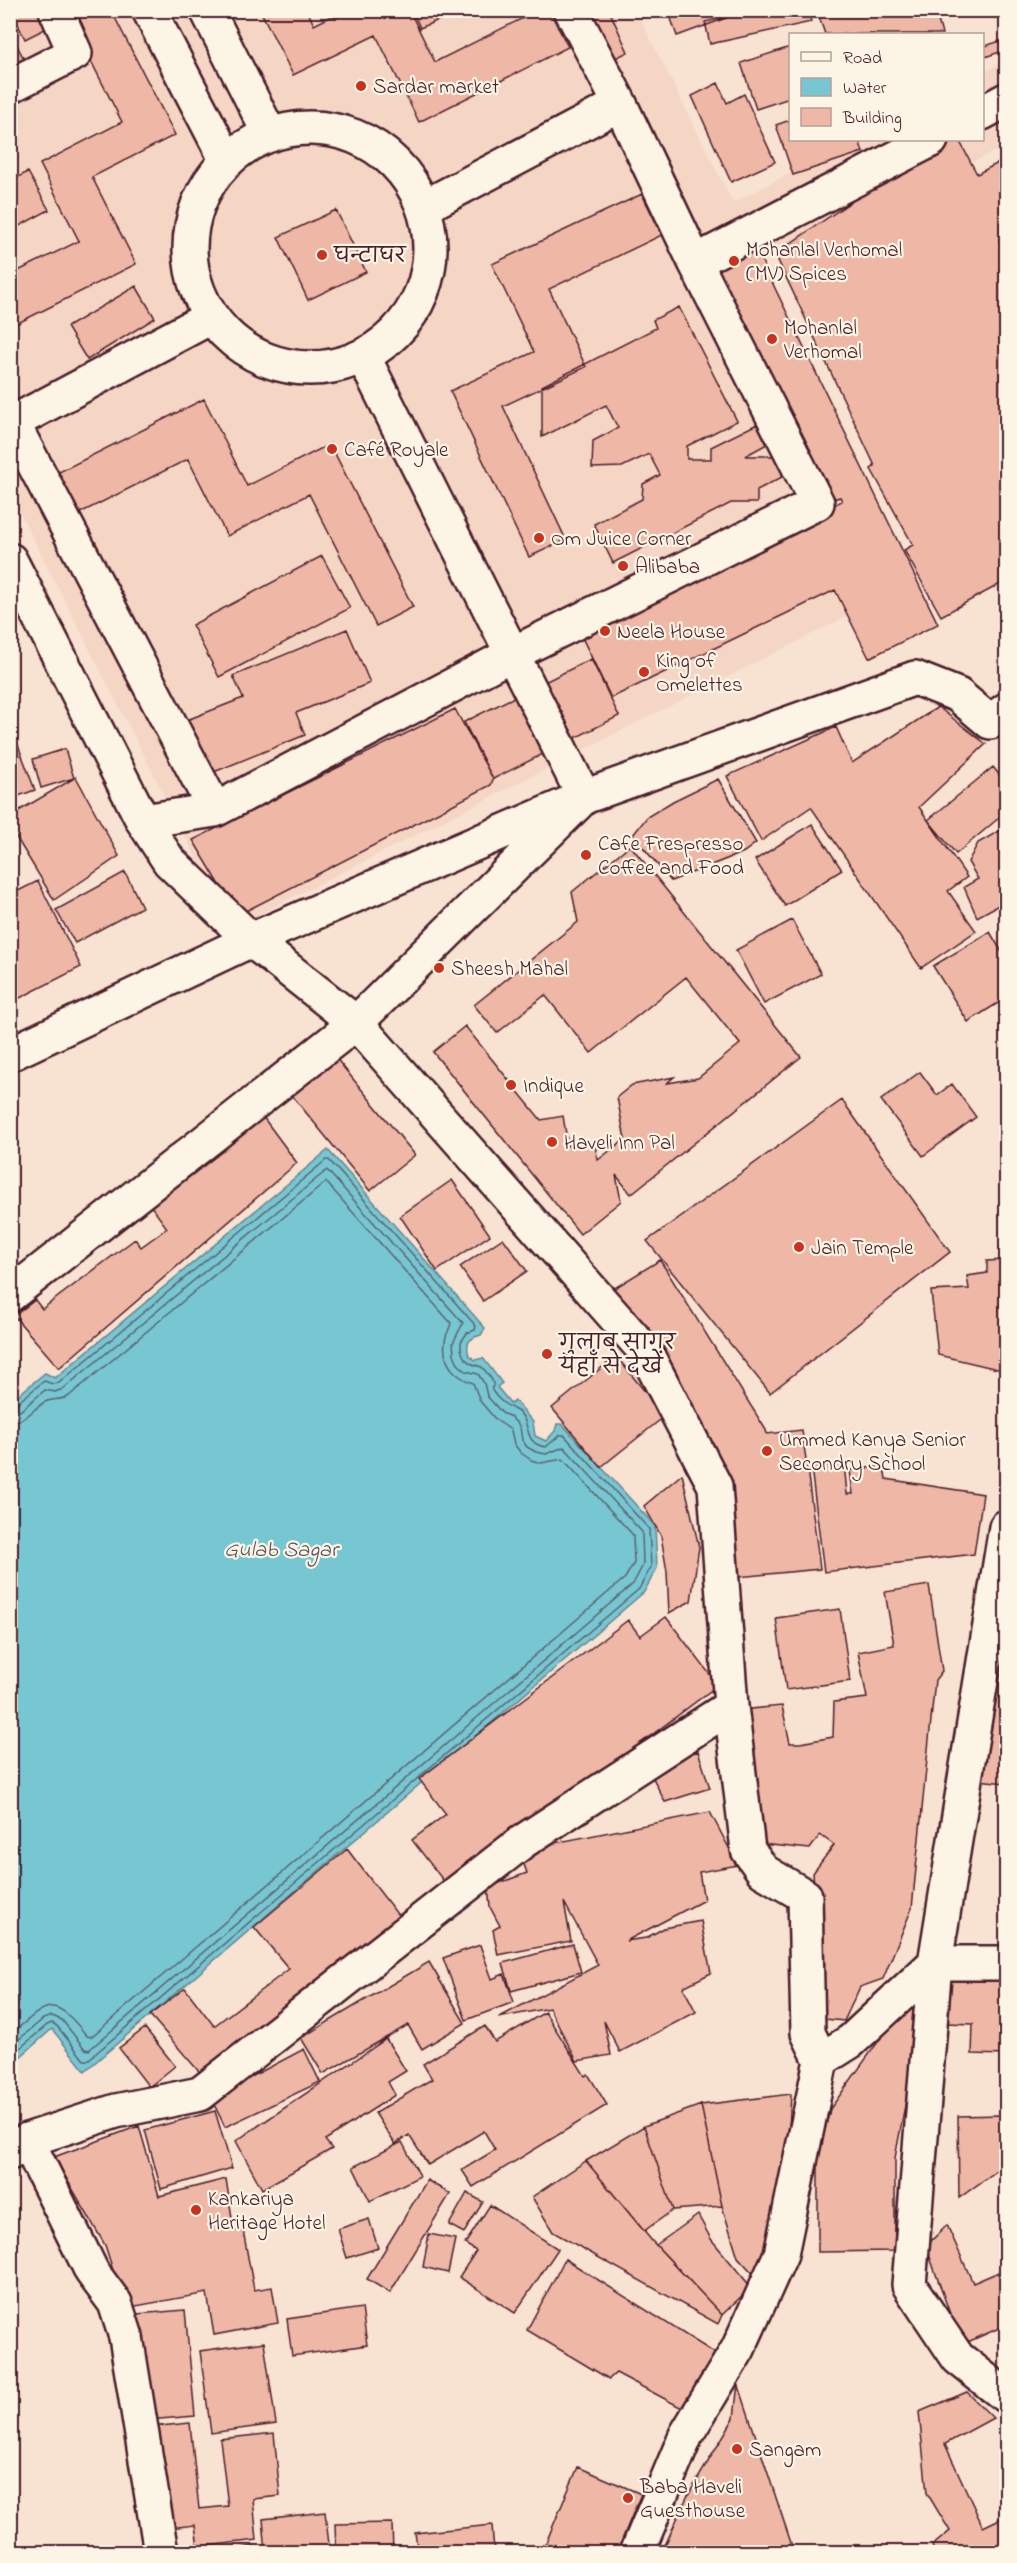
<svg xmlns="http://www.w3.org/2000/svg" width="1017" height="2563" viewBox="0 0 1017 2563" font-family="'Indie Flower','Playpen Sans Deva',sans-serif">
	<style>
		.built { fill: #f5d5c4 }
		.water { fill: #77c7d2; stroke: #65848f; stroke-width: 1.5 }
		.lines { fill: none; stroke-linecap: round; stroke-linejoin: round }
		.shore { stroke: #5c626e; stroke-width: 1.5 }
		.building { fill: #efb7a5; stroke: #4a1f2b; stroke-width: 1.5 }
		.street-casing { stroke: #4a1f2b; stroke-width: 38 }
		.street { stroke: #fcf5e5; stroke-width: 33 }
		.poi-dot { fill: #c8321e; stroke: #fcf5e5; stroke-width: 2 }
		.labels { text-anchor: middle; stroke-width: 4.5; stroke-linejoin: round; paint-order: stroke }
		.poi-label { font-size: 21px; fill: #4a1f2b; stroke: #fcf5e5; text-anchor: start }
		.water-label { font-size: 22px; font-style: italic; fill: #58515d; stroke: #fcf5e5 }
	</style>
	<rect width="100%" height="100%" fill="#f8e2d2"/>
	<filter id="ink" filterUnits="userSpaceOnUse"><feTurbulence type="fractalNoise" baseFrequency=".0167" numOctaves="2"/><feDisplacementMap in="SourceGraphic" scale="12" xChannelSelector="R" yChannelSelector="G"/><feConvolveMatrix kernelMatrix="1 2 1 2 8 2 1 2 1" color-interpolation-filters="sRGB"/></filter>
	<g filter="url(#ink)">
		<path class="built" d="M11 11H636L733 203 855 140H982L983 73 1006 60V146L759 263 916 581 232 928 11 495Z"/>
		<path class="water" d="M328 1150 485 1328 481 1335C469 1338 465 1343 469 1355L475 1360 483 1358 502 1383 497 1387 511 1404 515 1401 533 1422 535 1436 546 1441 555 1431 557 1424H562L655 1526 657 1568 644 1592 85 2071 52 2029 11 2065V1401L45 1373 55 1378Z"/>
		<g class="lines">
			<path class="shore" d="M10 1405 16 1404 44 1381 53 1384 59 1383 326 1160H329L476 1326 475 1330 467 1333 461 1342C460 1358 468 1364 482 1367 485 1371 492 1378 493 1383 494 1391 489 1384 493 1392 499 1401 506 1405 515 1410 534 1419 520 1444 546 1447L560 1435H564L649 1529 651 1567 639 1589 420 1776
				M10 1413 20 1411 45 1390 55 1392 63 1389 327 1170 463 1323 453 1343 454 1354 458 1364 466 1371 478 1374 484 1383 487 1396 502 1413 511 1417 520 1427 522 1440 527 1447 536 1452 546 1454 564 1447 642 1532 643 1565 633 1584 89 2050 85 2049 62 2020 52 2016 43 2019 10 2047
				M10 1422C27 1421 32 1409 45 1402 52 1398 61 1401 69 1396L326 1182 451 1323C450 1329 445 1335 445 1342 442 1363 455 1377 473 1383L480 1401 496 1420 511 1430 514 1444 521 1453 531 1460 541 1463 563 1459 633 1535 634 1563 625 1578 91 2037 87 2036C52 1993 49 2002 10 2035
				M10 2057 47 2025 52 2023 57 2026 84 2060H88L418 1778"/>
		</g>
		<path class="building" d="M11 10H46L53 25 25 39Z
			M65 10H111L175 135 92 177 136 264 10 327V275L79 241 40 164 122 122Z
			M260 10H307L314 25 344 10H409L435 62 539 10H549L568 47 419 122 376 35 293 75Z
			M412 10H462L420 28Z
			M605 10H609L628 52 605 63 585 20Z
			M668 10H748L677 36Z
			M758 10H808L811 22 710 44 705 22Z
			M828 10H935L942 34H825L818 14Z
			M10 32 26 63 10 71Z
			M1006 39V50L982 58V47Z
			M790 47V98L756 109 741 63Z
			M718 83 727 103 744 94 775 162 731 182 692 96Z
			M790 120V140H859L863 152 793 175 776 125Z
			M941 140H959L977 174 1004 160 1006 165V236L999 240 1006 254V581L941 616 904 550 913 545 871 469 875 466 775 254Z
			M28 172 49 210 10 231V181Z
			M642 194 662 235 549 289 586 367 503 406 566 540 529 557 450 391 534 352 492 264Z
			M336 210 366 272 308 300 278 237Z
			M753 243 938 624 869 658 835 590 611 698 578 629 842 501 840 497 829 500 803 440 771 374 713 265Z
			M136 286 155 318 87 360 67 327Z
			M679 307 737 421 687 446V459H711V447L757 424 767 444 745 456H776L786 475 757 490V503H731L613 563 594 524 642 499 643 484 660 475 649 454 622 467 592 468 593 441 618 428 606 405 542 437V386L656 328 653 320Z
			M204 399 247 486 330 444 413 607 376 626 309 494 227 536 188 459 76 515 55 474Z
			M322 556 350 608 219 677 192 625Z
			M347 629 370 683 296 713 305 735 209 774 187 720 243 698 233 676Z
			M591 659 619 716 493 779 464 722Z
			M938 707 986 744 919 807 967 877 948 891 976 931 921 968 811 807 761 841 727 776 836 727 852 763Z
			M455 709 493 779 491 785 238 915 193 840Z
			M16 740 35 790 10 799V742Z
			M65 749 74 778 41 788 33 759Z
			M993 767 1006 783V812L956 854 928 820Z
			M76 777 119 856 54 900 10 827V816Z
			M718 779 756 843 744 852 671 881 633 835 647 817 673 801Z
			M812 824 842 870 785 906 755 860Z
			M1006 827V901L977 917 964 887 978 879 968 862 978 843Z
			M630 845 801 1057 631 1194 616 1175 621 1201 580 1234 433 1052 465 1026 541 1120 563 1116 568 1146 594 1141 598 1160 625 1139 617 1097 632 1085 674 1077 667 1083 698 1078 740 1044 686 977 591 1053 545 995 497 1033 474 1005 578 922 572 892Z
			M125 872 142 907 75 943 56 910Z
			M38 881 81 967 10 1003V895Z
			M792 920 821 974 764 1004 736 950Z
			M990 932 1006 959V998L968 1022 933 966Z
			M331 1052 415 1155 370 1191 286 1088Z
			M920 1072 937 1095 952 1084 976 1117 923 1156 881 1100Z
			M842 1100 950 1252 770 1393 647 1241Z
			M260 1113 297 1163 59 1368 14 1316 35 1300 42 1309 135 1239 141 1247 167 1228 145 1198Z
			M452 1180 490 1235 437 1271 400 1216Z
			M503 1238 527 1271 483 1301 460 1267Z
			M660 1260 766 1430 767 1434 802 1430 820 1569 738 1577 714 1450 613 1289Z
			M1006 1260V1371L938 1355 931 1291 969 1289 967 1276 987 1273V1261Z
			M616 1356 665 1416 601 1467 552 1408Z
			M844 1463 847 1494H853L850 1470 884 1466 886 1479 983 1494 974 1554 824 1572 811 1467Z
			M682 1474 699 1547 691 1601 669 1613 667 1572 661 1536 644 1506Z
			M929 1585 942 1671 935 1680 912 1908 883 1979 860 1987 844 2021 825 2019 813 1873 834 1845 820 1835 810 1849 761 1844 752 1796 755 1749 746 1742 740 1710 782 1706 790 1743H800L833 1737 834 1702 867 1698 858 1652 894 1645 885 1592Z
			M1006 1603V1783L978 1780Z
			M840 1609 850 1681 786 1690 776 1618Z
			M666 1617 718 1685 449 1888 412 1840 446 1814 419 1779 628 1620 640 1636Z
			M698 1751 710 1788 665 1802 649 1770Z
			M710 1812 738 1865 699 1872 704 1900 626 1941 646 1938 664 1928 701 1921 711 1973 683 1987 696 2012 620 2052 604 2021 611 2055 577 2061 549 2008 498 2018 598 1965 564 1902 571 1941 498 1955 493 1930 500 1926 490 1907 488 1887 527 1873 519 1850Z
			M347 1849 404 1923 202 2075 150 2015 185 1988 214 2026 289 1969 254 1927Z
			M573 1944 581 1972 511 1991 503 1963Z
			M480 1945 492 1979 504 1974 514 2002 466 2020 443 1958Z
			M429 1962 465 2023 422 2049 408 2025 323 2074 301 2038Z
			M947 1977H1006V2055L972 2054 973 2024 946 2023Z
			M910 1997 924 2005 895 2158V2251L818 2252V2158L830 2109Z
			M545 2012 585 2076 588 2074 607 2105 473 2187 462 2170 495 2150 484 2131 428 2165 409 2135 395 2144 375 2113 432 2079 423 2064 485 2026 495 2042Z
			M145 2028 175 2066 149 2087 119 2048Z
			M386 2039 406 2071 388 2082 395 2095 325 2140 332 2149 262 2189 236 2141Z
			M304 2049 320 2082 225 2127 211 2098Z
			M791 2094 786 2181 759 2280 738 2257 722 2206 701 2105Z
			M701 2105 722 2206 673 2210 644 2126Z
			M215 2111 232 2168 161 2189 145 2130Z
			M1001 2115 1006 2116V2164L959 2198 958 2116Z
			M139 2126 159 2196 226 2179 234 2231 243 2230 254 2290 272 2287 278 2323 214 2335 207 2293 125 2308 105 2245 54 2157Z
			M644 2126 673 2210 644 2231 586 2161Z
			M402 2142 420 2176 370 2201 353 2167Z
			M586 2161 652 2241 722 2315 718 2324 553 2232 532 2197Z
			M427 2180 450 2194 390 2293 367 2279Z
			M467 2193 483 2202 464 2233 449 2225Z
			M490 2205 558 2249 515 2313 459 2277 476 2251 465 2244Z
			M698 2215 711 2239 751 2287 722 2315 656 2245Z
			M369 2219 378 2248 347 2258 338 2229Z
			M947 2225 973 2283 1006 2269V2325L961 2345 926 2246Z
			M429 2234 455 2239 448 2273 423 2267Z
			M565 2259 716 2354 682 2408 616 2373 609 2379 527 2330Z
			M362 2308 367 2345 292 2356 287 2319Z
			M185 2310 195 2416 148 2420 137 2314Z
			M264 2342 276 2424 211 2433 200 2351Z
			M738 2383 794 2552H662L687 2497 734 2418Z
			M967 2392 993 2418 945 2444 983 2527 1006 2516V2552H935L932 2546 950 2531 927 2493 919 2412Z
			M190 2423 199 2509 228 2506 220 2439 274 2433 280 2496 253 2499 257 2540 198 2547 195 2525 161 2529 150 2427Z
			M578 2467 641 2494 617 2552H542Z
			M325 2512 330 2552H266L263 2519Z
			M392 2523 393 2552H336L335 2524Z
			M492 2525 494 2552H418L415 2533Z
			M253 2546 255 2552H226Z"/>
		<g class="lines">
			<g class="street-casing">
				<path id="street" d="M149 10 227 161
					M207 10 270 135
					M10 86 75 53 56 10
					M982 113 1006 100
					M190 248a120 120 0 1 1 240 0a120 120 0 1 1-240 0Z
					M424 207 620 104
					M695 262 931 140
					M10 418 215 810
					M10 424 211 317
					M10 560 143 821 169 861 251 940 356 1023 645 1351 715 1486 731 1706 748 1850 763 1871 805 1896 808 2033 821 2060
					M143 821 215 810 512 654 817 503 695 262 620 104 571 10
					M10 1054 251 940 584 797 915 678 958 695 990 722 1006 710
					M10 1295 356 1023 584 797 363 356
					M1006 1527 935 1963 909 2285 958 2358 1006 2396
					M935 1963H1006
					M27 2140 92 2272 115 2303 126 2337 161 2552
					M10 2153 27 2140 116 2111 200 2094 522 1842 731 1706
					M637 2552 686 2435 738 2349 781 2254 821 2060 851 2041 935 1963"/>
			</g>
			<use href="#street" class="street"/>
		</g>
	</g>
	<g class="poi-dot">
		<circle cx="361" cy="86" r="6"/>
		<circle cx="322" cy="255" r="6"/>
		<circle cx="734" cy="261" r="6"/>
		<circle cx="772" cy="339" r="6"/>
		<circle cx="332" cy="449" r="6"/>
		<circle cx="539" cy="538" r="6"/>
		<circle cx="623" cy="566" r="6"/>
		<circle cx="605" cy="631" r="6"/>
		<circle cx="644" cy="672" r="6"/>
		<circle cx="586" cy="855" r="6"/>
		<circle cx="439" cy="968" r="6"/>
		<circle cx="511" cy="1085" r="6"/>
		<circle cx="552" cy="1142" r="6"/>
		<circle cx="799" cy="1247" r="6"/>
		<circle cx="547" cy="1354" r="6"/>
		<circle cx="767" cy="1451" r="6"/>
		<circle cx="196" cy="2210" r="6"/>
		<circle cx="737" cy="2449" r="6"/>
		<circle cx="628" cy="2498" r="6"/>
	</g>
	<g class="labels">
		<g class="poi-label">
			<text x="373" y="93">Sardar market</text>
			<text x="746" y="256">Mohanlal Verhomal<tspan x="746" dy="24">(MV) Spices</tspan></text>
			<text x="334" y="262">घन्टाघर</text>
			<text x="784" y="334">Mohanlal<tspan x="784" dy="24">Verhomal</tspan></text>
			<text x="344" y="456">Café Royale</text>
			<text x="551" y="545">Om Juice Corner</text>
			<text x="635" y="573">Alibaba</text>
			<text x="617" y="638">Neela House</text>
			<text x="656" y="667">King of<tspan x="656" dy="24">Omelettes</tspan></text>
			<text x="598" y="850">Cafe Frespresso<tspan x="598" dy="24">Coffee and Food</tspan></text>
			<text x="451" y="975">Sheesh Mahal</text>
			<text x="523" y="1092">Indique</text>
			<text x="564" y="1149">Haveli Inn Pal</text>
			<text x="811" y="1254">Jain Temple</text>
			<text x="559" y="1349">गुलाब सागर<tspan x="559" dy="24">यहाँ से देखें</tspan></text>
			<text x="779" y="1446">Ummed Kanya Senior<tspan x="779" dy="24">Secondry School</tspan></text>
			<text x="208" y="2205">Kankariya<tspan x="208" dy="24">Heritage Hotel</tspan></text>
			<text x="749" y="2456">Sangam</text>
			<text x="640" y="2493">Baba Haveli<tspan x="640" dy="24">Guesthouse</tspan></text>
		</g>
		<g class="water-label">
			<text x="281" y="1556">Gulab Sagar</text>
		</g>
	</g>
	<rect width="1017" height="2563" fill="none" stroke="#fcf5e5" stroke-width="36"/>
	<rect x="18" y="18" width="981" height="2527" fill="none" stroke="#4a1f2b" stroke-width="2" filter="url(#ink)"/>
	<rect x="789" y="33" width="195" height="108" fill="#fcf5e5" stroke="#b59f9b" stroke-width="1.5"/>
	<rect x="801" y="52" width="30" height="9" fill="#fcf5e5" stroke="#b59f9b" stroke-width="1.5"/>
	<text x="843" y="63" font-size="18" fill="#4a1f2b">Road</text>
	<rect x="801" y="78" width="30" height="18" fill="#77c7d2" stroke="#b59f9b" stroke-width="1.5"/>
	<text x="843" y="93" font-size="18" fill="#4a1f2b">Water</text>
	<rect x="801" y="108" width="30" height="18" fill="#efb7a5" stroke="#b59f9b" stroke-width="1.5"/>
	<text x="843" y="123" font-size="18" fill="#4a1f2b">Building</text>
</svg>
